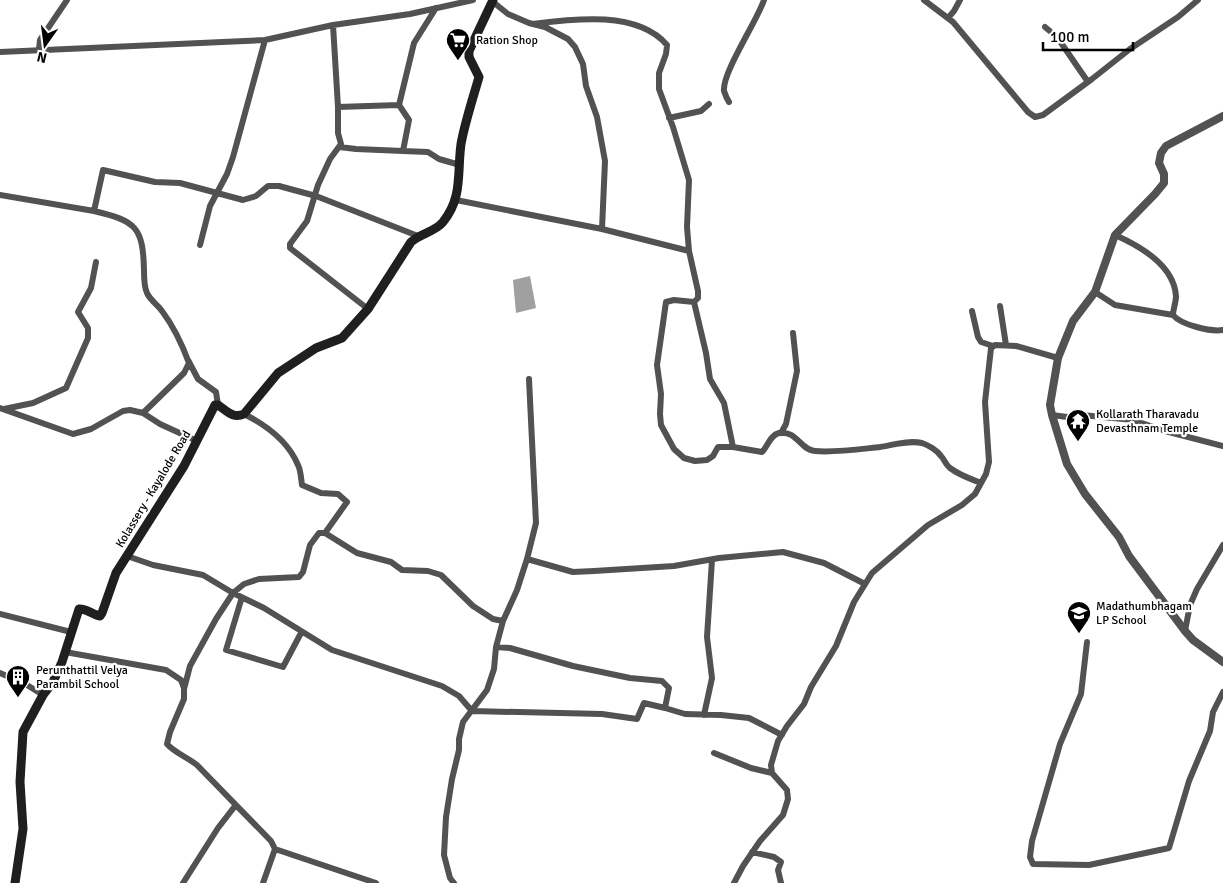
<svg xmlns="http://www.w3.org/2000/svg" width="1223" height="883" viewBox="0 0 1223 883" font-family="Signika,sans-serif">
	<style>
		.water { fill: #a0a0a0 }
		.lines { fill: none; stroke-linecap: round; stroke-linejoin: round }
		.minor { stroke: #525252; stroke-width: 6 }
		.tertiary { stroke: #525252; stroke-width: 8 }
		.secondary { stroke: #1f1f1f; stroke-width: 9 }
		.labels { text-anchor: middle; stroke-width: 4.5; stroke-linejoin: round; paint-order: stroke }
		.poi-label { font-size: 12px; fill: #000; stroke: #fff; text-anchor: start }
		.street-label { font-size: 12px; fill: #000; stroke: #fff }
	</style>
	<rect width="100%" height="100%" fill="#fff"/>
	<path class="water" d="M530 276 536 308 516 313 513 280Z"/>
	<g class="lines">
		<path class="minor" d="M924 0 953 22 1028 112 1035 117 1043 115 1092 79 1130 49 1178 17 1198 0
			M493 2 508 14 529 23 545 27 568 39 575 47 583 64 586 86 597 117 605 161 602 229
			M948 18 954 11 960 0
			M532 24C572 19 637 10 667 45L666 54 659 73V89L673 127 689 180 687 227 689 251
			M333 25 338 107V133L341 144 330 159 318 185 307 221 290 244V248L368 309
			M1045 27 1057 37 1088 82
			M39 50 40 40 67 0
			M0 52 265 40 333 25 410 14 473 0
			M729 102C727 99 725 94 724 91 722 73 757 21 764 0
			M338 107 399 105 414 43 436 8
			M669 118 701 111 709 104
			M339 147 356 149 403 151 409 120 399 105
			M403 151 428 152 439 159 460 165
			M0 195 94 211 103 170 155 182 180 183 243 200 256 196 268 186H279L316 196 418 236
			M456 200 602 229 689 251 698 291V298L694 302 674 300 666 302 657 365 661 394 660 414 661 425 674 449 684 458 695 461 707 460 713 456 718 447H733L762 452C768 446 770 435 779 433 797 430 800 450 815 451 833 453 861 449 880 447 893 445 908 440 922 443 928 445 937 450 941 456 944 459 946 465 950 468 959 475 971 479 981 483
			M94 211C136 221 143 227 144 270 144 277 144 287 147 293 150 300 158 305 162 311 174 327 182 344 189 363L184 373 143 413
			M1115 235C1140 246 1174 266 1176 296 1176 303 1173 309 1173 315 1181 325 1211 332 1223 330
			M200 245 210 206 227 174 233 157 265 40
			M1095 292 1115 305 1173 315
			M694 302 706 353 710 379 724 403 733 447
			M1000 306 1006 345
			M972 311 978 337 981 342 993 346
			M188 360 198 379 216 392 218 405
			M0 408 73 434 91 429 123 411 130 410 143 413 160 424 197 441
			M4 409 33 403 66 388 88 338V328L78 312 91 288 96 262
			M244 414C266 425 288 441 298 465 301 471 301 479 302 485L321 493 338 494 347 502 325 533
			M1052 415 1067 417 1082 415 1133 420 1165 431 1223 446
			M781 433 786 424 797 371 793 333
			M127 556 153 565 203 575 233 593 264 608 332 650 442 686 459 696 472 711 602 714 637 719 644 703 665 708 669 688 662 681 630 678 573 666 510 648 496 647
			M527 559 573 572 594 571 674 566 719 558 783 552 824 563 865 584
			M242 597 226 650 283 667 301 633
			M0 614 71 632
			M1185 631 1190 605 1197 589 1223 545
			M1087 642 1081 694 1060 744 1032 841 1030 857 1033 864 1089 865 1169 848 1189 781 1210 731 1213 712 1223 692
			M65 652 166 670 181 680 184 688
			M0 673 27 685 43 695
			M665 708 685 714 721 715 749 718 782 735
			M704 715 712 678 707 637 712 560
			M714 753 751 768 772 773
			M752 852 774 857 781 862 778 870 781 883
			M183 883 218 828 235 806
			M263 883 275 849
			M376 883 275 849 271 841 197 765C187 757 175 753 167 744L170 732 184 699V689L190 666 216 619 233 593 244 584 259 579 299 577 303 572 310 545 319 533H325L357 553 391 562 402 570 428 571 441 575 473 606 493 619 503 621
			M454 883 450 878 444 855 446 817 452 779 459 750V739L463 722 487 690 494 669 496 647 503 621 517 590 527 559 536 523 529 379
			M734 883 743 866 760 841 783 815 788 799 787 790 772 773 771 765 778 741 787 726 804 704 811 687 836 646 854 602 872 573 928 525 962 505 975 494 986 474 989 462 985 402 991 348 995 345 1016 346 1058 358"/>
		<path class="tertiary" d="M1223 116 1166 146 1161 153 1159 163 1164 174V183L1155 194 1115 235 1095 292 1073 321 1058 358 1050 405 1052 415 1067 464 1085 494 1119 537 1129 556 1185 631 1193 640 1223 662"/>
		<path class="secondary" d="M15 883 23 829 20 782 23 732 43 695 53 682 62 662 79 609C86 608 93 615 100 616L102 613 116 573 184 466 215 405H218C227 411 233 419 244 414L278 373 316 348 342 338 368 309 411 242C421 233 435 232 443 222 463 197 457 173 461 144 465 122 473 98 479 77L469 57V51L493 0"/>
	</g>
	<defs>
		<g id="supermarket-pin" transform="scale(1.25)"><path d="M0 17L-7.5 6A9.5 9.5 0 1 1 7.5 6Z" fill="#000" stroke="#fff"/><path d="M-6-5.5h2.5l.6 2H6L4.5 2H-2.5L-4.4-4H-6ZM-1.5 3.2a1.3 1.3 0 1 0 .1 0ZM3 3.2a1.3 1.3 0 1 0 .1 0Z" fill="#fff"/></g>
		<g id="temple-pin" transform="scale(1.25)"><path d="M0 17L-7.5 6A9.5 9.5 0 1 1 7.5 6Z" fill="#000" stroke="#fff"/><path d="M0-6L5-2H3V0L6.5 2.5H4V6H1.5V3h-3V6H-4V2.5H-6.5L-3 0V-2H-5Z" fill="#fff"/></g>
		<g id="school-pin" transform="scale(1.25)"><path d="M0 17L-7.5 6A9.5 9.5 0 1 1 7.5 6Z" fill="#000" stroke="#fff"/><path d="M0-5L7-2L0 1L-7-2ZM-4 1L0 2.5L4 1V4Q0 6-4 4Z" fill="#fff"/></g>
		<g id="building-pin" transform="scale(1.25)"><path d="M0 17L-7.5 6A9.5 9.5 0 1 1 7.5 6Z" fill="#000" stroke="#fff"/><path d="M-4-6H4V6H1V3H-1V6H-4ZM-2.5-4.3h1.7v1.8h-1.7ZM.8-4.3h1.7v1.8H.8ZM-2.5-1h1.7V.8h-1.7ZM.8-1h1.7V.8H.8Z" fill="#fff"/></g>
	</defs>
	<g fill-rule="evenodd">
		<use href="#supermarket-pin" x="458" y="40"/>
		<use href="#temple-pin" x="1078" y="421"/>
		<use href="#school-pin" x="1079" y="613"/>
		<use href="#building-pin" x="18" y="677"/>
	</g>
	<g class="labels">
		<g class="poi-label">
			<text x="476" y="44">Ration Shop</text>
			<text x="1096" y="418">Kollarath Tharavadu<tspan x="1096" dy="14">Devasthnam Temple</tspan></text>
			<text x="1096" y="610">Madathumbhagam<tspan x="1096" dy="14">LP School</tspan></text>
			<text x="36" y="674">Perunthattil Velya<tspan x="36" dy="14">Parambil School</tspan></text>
		</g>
		<g class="street-label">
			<text transform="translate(153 489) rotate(-59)" y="4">Kolassery - Kayalode Road</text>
		</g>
	</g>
	<g transform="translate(45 45) rotate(194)" stroke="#ffffff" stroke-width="4" paint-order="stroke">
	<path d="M0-4L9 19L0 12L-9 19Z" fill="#000000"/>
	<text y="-8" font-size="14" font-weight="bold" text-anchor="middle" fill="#000000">N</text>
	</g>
	<path d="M1043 42v8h90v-8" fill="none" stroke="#000000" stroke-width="2.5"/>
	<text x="1050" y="42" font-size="15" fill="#000000" stroke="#ffffff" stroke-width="4" paint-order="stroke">100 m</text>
</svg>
